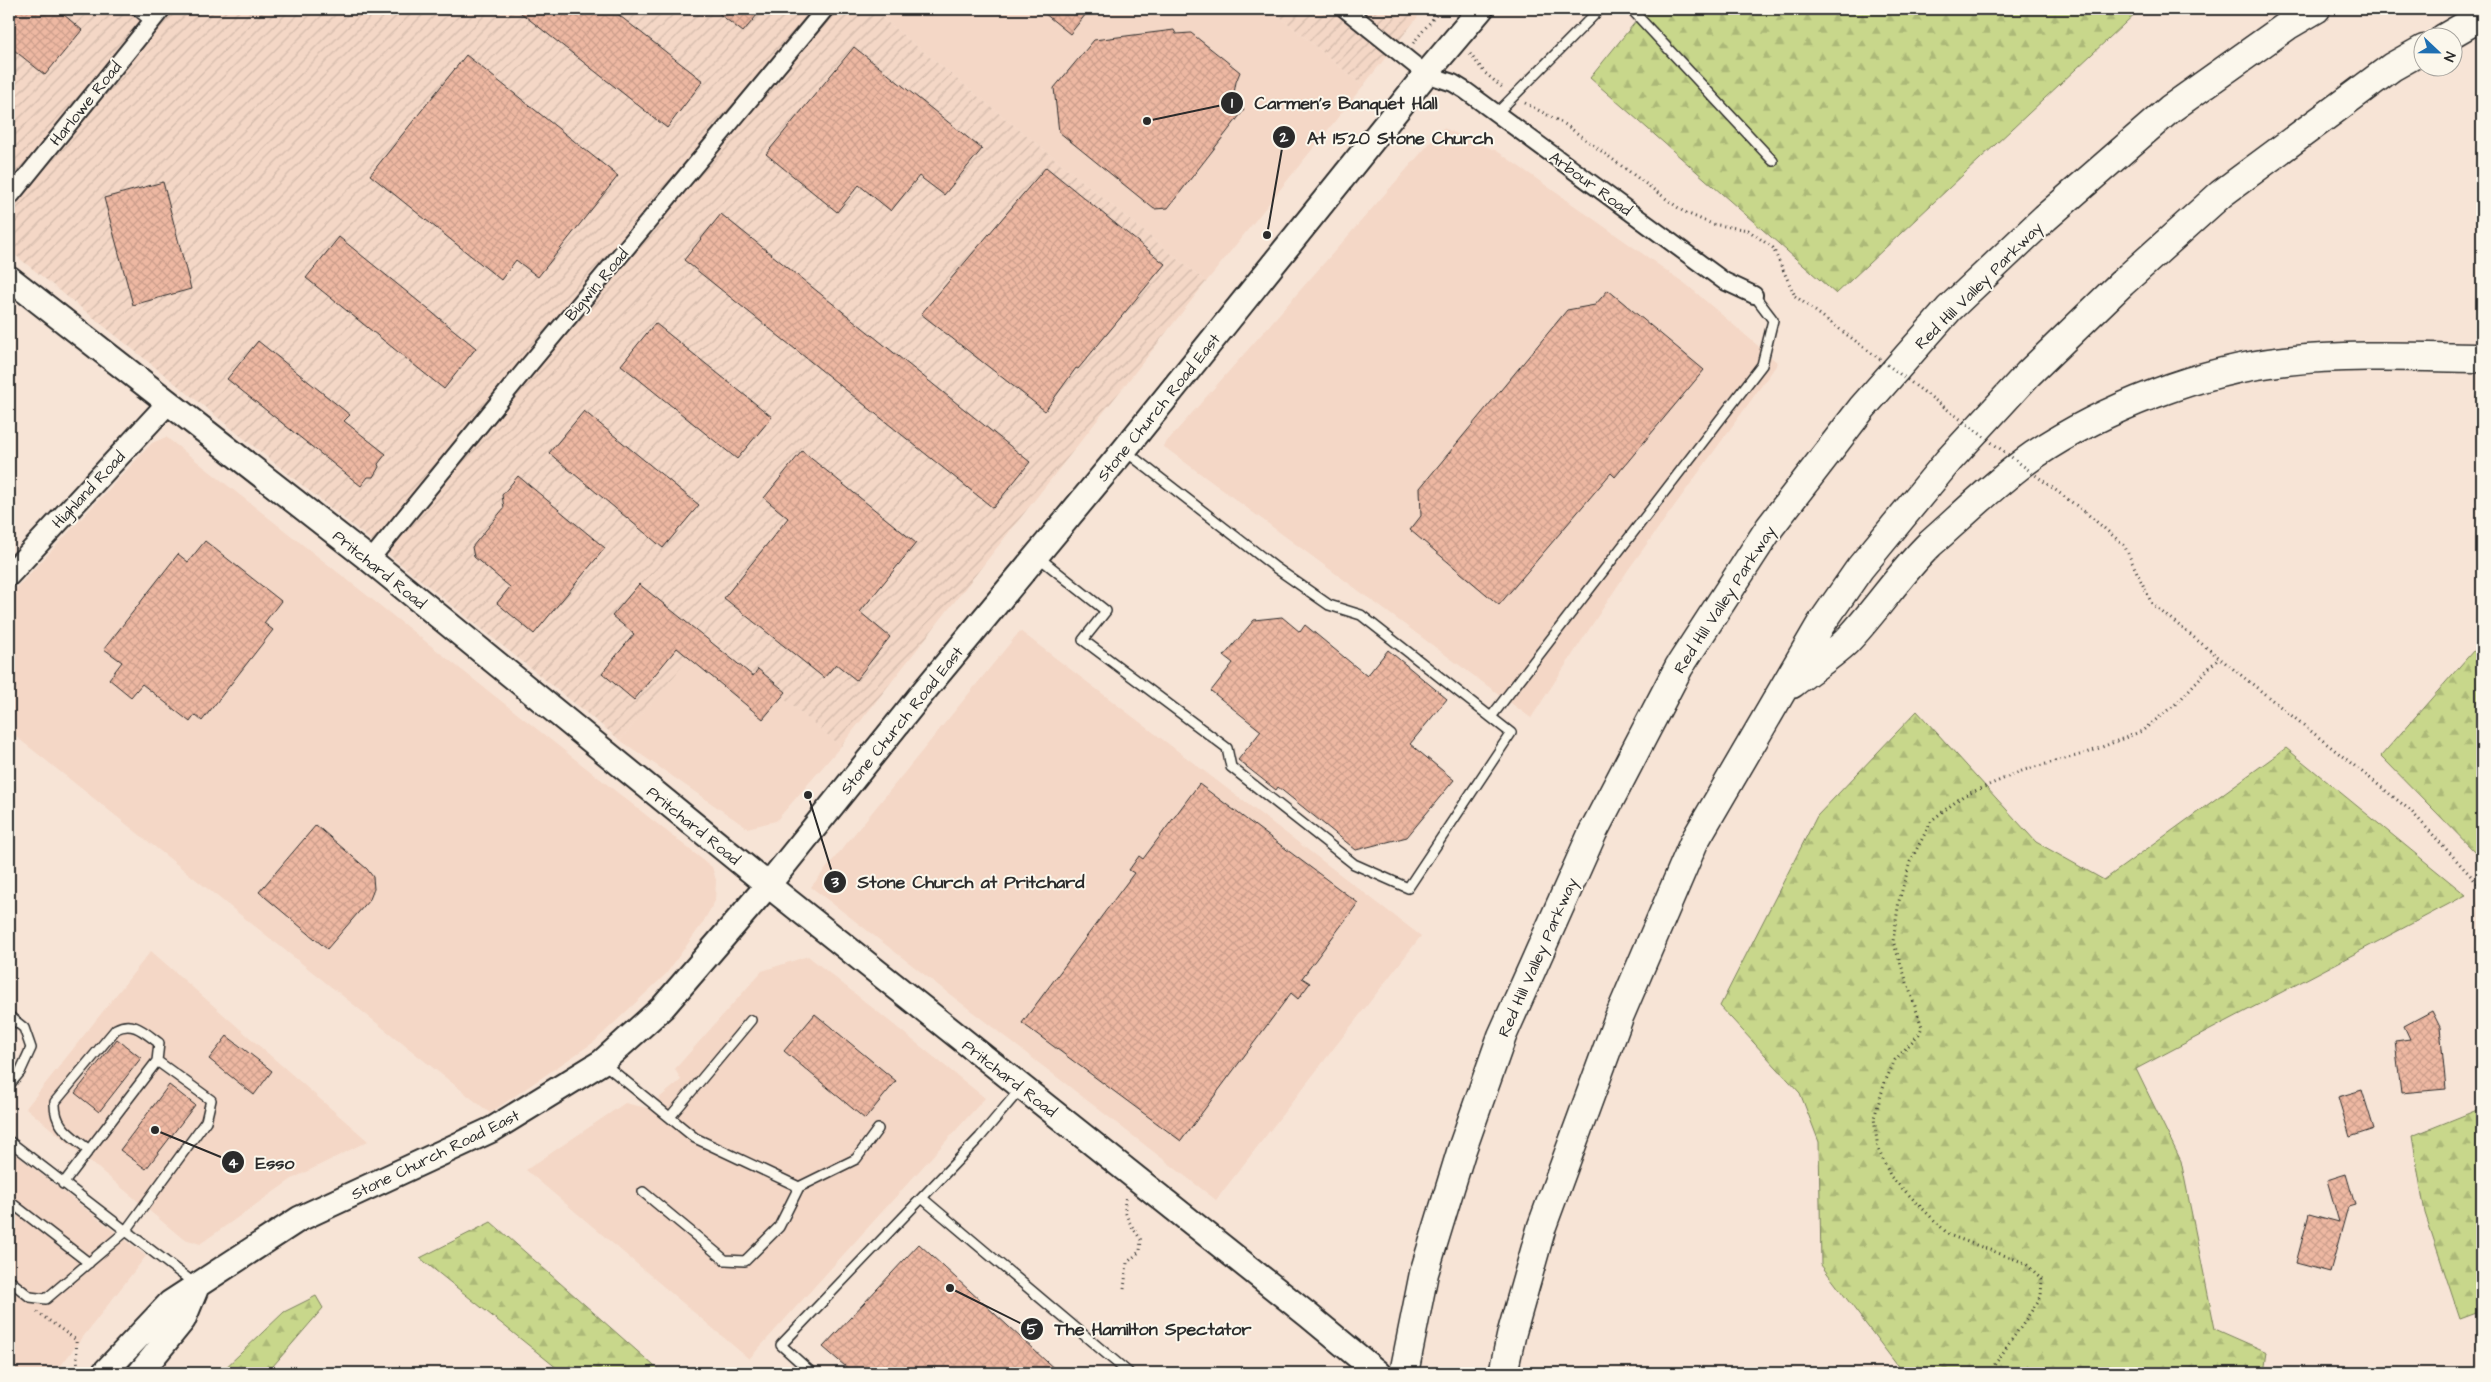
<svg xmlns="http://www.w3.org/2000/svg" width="2491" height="1382" viewBox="0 0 2491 1382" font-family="'Architects Daughter',sans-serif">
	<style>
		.built { fill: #f4d7c6 }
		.industrial { fill: url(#industrial-furrows) }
		.forest { fill: url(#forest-firs); stroke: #7a815b }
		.building { fill: url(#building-cross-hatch); stroke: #2b2b2b }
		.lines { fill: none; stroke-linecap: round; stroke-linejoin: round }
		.service-casing { stroke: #2b2b2b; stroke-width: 12 }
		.minor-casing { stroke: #2b2b2b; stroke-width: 20 }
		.tertiary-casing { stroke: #2b2b2b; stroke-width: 25 }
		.secondary-casing { stroke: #2b2b2b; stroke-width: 28 }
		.motorway-casing { stroke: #2b2b2b; stroke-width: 31 }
		.path { stroke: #2b2b2b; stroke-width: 3; stroke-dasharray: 1 4; stroke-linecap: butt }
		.service { stroke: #fbf7ec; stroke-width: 9 }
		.minor { stroke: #fbf7ec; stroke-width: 16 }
		.tertiary { stroke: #fbf7ec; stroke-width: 21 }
		.secondary { stroke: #fbf7ec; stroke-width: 24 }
		.motorway { stroke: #fbf7ec; stroke-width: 28 }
		.path-bridge { stroke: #2b2b2b; stroke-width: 3; stroke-dasharray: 1 4; stroke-linecap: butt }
		.labels { text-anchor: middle; stroke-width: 4; stroke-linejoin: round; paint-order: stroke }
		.street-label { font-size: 16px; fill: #2b2b2b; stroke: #fbf7ec }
		.leader { fill: none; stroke: #2b2b2b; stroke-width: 2 }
		.callout-dot { fill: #2b2b2b; stroke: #fbf7ec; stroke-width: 2 }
		.mark-label { font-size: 15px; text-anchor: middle; font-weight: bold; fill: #fff }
		.callout-label { font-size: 18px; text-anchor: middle; font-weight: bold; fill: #2b2b2b; stroke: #fbf7ec; stroke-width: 4; stroke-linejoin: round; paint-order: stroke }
	</style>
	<defs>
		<pattern id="industrial-furrows" width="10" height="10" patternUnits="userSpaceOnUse" patternTransform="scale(1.25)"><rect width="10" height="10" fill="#f4d7c6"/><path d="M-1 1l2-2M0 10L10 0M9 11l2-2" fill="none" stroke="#d1b9aa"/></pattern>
		<pattern id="forest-firs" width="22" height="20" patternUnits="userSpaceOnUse" patternTransform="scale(1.25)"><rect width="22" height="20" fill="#c8d78b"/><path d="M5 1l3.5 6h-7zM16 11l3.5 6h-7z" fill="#acb978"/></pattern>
		<pattern id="building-cross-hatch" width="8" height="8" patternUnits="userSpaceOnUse" patternTransform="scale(1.25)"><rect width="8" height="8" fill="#eeb8a2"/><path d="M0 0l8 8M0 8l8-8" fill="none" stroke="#cc9e8c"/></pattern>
	</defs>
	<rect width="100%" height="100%" fill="#f7e4d6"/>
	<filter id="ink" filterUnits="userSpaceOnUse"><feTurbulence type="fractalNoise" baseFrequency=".02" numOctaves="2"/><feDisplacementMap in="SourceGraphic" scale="10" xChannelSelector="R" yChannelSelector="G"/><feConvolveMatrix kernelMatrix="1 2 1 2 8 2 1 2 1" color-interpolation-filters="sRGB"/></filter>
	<g filter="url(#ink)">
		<path class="built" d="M871 9H1271L1363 86 1206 282Z
			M1443 128 1497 151 1687 285 1778 363 1628 570 1531 718 1163 446Z
			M166 437 712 867 716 880 715 901 702 924 666 974 594 1042 490 1113 9 731V596L152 443Z
			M1020 631 1421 936 1216 1200 811 887Z
			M708 635 841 746 776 821 747 828 620 740Z
			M151 951 368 1141 292 1179 200 1244 182 1238 26 1108Z
			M808 956 985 1098 749 1359 526 1170 625 1103 647 1108 681 1080 675 1069 762 971Z
			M9 1149 146 1256 55 1373H9Z"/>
		<path class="industrial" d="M9 9H871L1206 282 841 746 708 636 620 740 9 250Z
			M1271 9H1424L1363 86Z"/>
		<path class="forest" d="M1634 9H2140L1836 294 1590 78 1641 15Z
			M2482 636V859L2381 756 2481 642Z
			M1917 711 2036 842 2104 880 2286 748 2466 895 2136 1069 2181 1161 2215 1329 2267 1352 2264 1373H1903L1821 1265 1819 1142 1800 1093 1720 1006 1817 816Z
			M2482 1108V1311L2460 1319 2425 1213 2412 1136Z
			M491 1222 662 1373H563L420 1258Z
			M316 1296 323 1308 267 1373H220L284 1312Z"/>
		<path class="building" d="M9 9H57L82 30 45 75 9 46Z
			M516 9H611L703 81 667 128Z
			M713 9H762L743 32Z
			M1039 9H1090L1070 34Z
			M1174 30 1176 34 1191 33 1240 72 1236 82 1234 93 1236 101 1244 110 1168 208 1154 209 1059 132 1054 88 1094 40Z
			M854 47 982 149 944 195 919 176 891 211 859 185 837 212 766 154Z
			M466 55 618 176 538 277 516 260 501 280 370 175Z
			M1046 167 1165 264 1078 369 1076 368 1045 411 921 314Z
			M163 182 191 289 133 305 104 198Z
			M721 214 1030 462 993 508 684 260Z
			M339 237 476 348 444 389 306 278Z
			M1608 290 1704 370 1615 477 1611 473 1499 605 1410 530 1421 516 1420 488 1567 310 1595 305Z
			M655 323 772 417 737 459 621 365Z
			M258 341 350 415 344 421 386 454 378 464 379 467 373 477H368L361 486 227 379Z
			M584 411 699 505 663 548 549 453Z
			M802 451 916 543 860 612 890 637 856 680 836 664 824 678 724 598 788 518 764 498Z
			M518 476 605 548 534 634 497 603 510 587 474 557 472 547 504 508 502 495Z
			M205 541 281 601 264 623 273 630 202 721 195 715 190 722 142 684 131 697 109 679 122 662 104 649 178 554 188 562Z
			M639 584 753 676 758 669 786 692 763 719 677 648 634 700 602 673 634 634 612 616Z
			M1282 617 1300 632 1305 625 1367 676 1388 650 1447 699 1410 744 1454 780 1407 837 1356 850 1278 787 1276 790 1238 760 1261 731 1211 691 1233 663 1224 656 1254 620Z
			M1199 784 1358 903 1302 978 1310 983 1298 999 1291 993 1181 1141 1022 1023 1134 873 1129 870 1139 856 1143 859Z
			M316 825 367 869 373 877 374 889 370 899 327 949 259 892Z
			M2432 1011 2440 1027 2446 1089 2401 1093 2395 1041 2410 1039 2404 1026Z
			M815 1014 896 1081 865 1119 784 1051Z
			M227 1036 272 1071 254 1095 209 1059Z
			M117 1039 141 1058 99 1112 75 1093Z
			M169 1085 195 1105 146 1169 120 1150Z
			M2362 1090 2374 1129 2350 1137 2338 1097Z
			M2346 1174 2355 1205 2348 1207 2330 1272 2296 1263 2309 1214 2339 1222 2327 1180Z
			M919 1244 1059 1373H853L823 1347Z"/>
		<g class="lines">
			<g class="service-casing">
				<path id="service" d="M135 9 151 22
					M1631 9 1773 161
					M1497 113 1600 9
					M1037 556 1106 611 1083 640 1227 748 1231 767 1354 864 1408 888 1511 733 1361 615 1329 605 1276 568 1124 450
					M1491 717 1762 365 1773 320 1754 295
					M9 1016 24 1028 31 1048 20 1072 9 1085
					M603 1063 695 1138 799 1187 856 1159 878 1129
					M670 1117 751 1020
					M9 1141 195 1284
					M89 1150C71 1135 54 1127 55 1102L116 1029C133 1020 144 1032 159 1043L157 1061
					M643 1192 725 1260 745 1261 779 1227 799 1187
					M922 1198 1129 1373
					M9 1201 89 1263
					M9 1280 30 1297 46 1299 125 1232 206 1121 211 1100 157 1061 63 1184
					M812 1373 781 1345 980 1137 1022 1087"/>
			</g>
			<g class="minor-casing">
				<path id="minor" d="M1345 9 1426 74 1453 83 1466 91 1724 281 1754 295
					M9 198 162 9
					M370 560 524 371 825 9"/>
			</g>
			<g class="tertiary-casing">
				<path id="tertiary" d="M9 575 168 403"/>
			</g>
			<g class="secondary-casing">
				<path id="secondary" d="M9 278 370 560 768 885 1308 1315 1378 1373
					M104 1373 170 1303 299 1219 493 1129 602 1062 663 1007 768 885 924 691 1124 450 1426 74 1481 9
					M140 1373 183 1320 197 1286"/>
			</g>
			<g class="motorway-casing">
				<path id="motorway" d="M2444 38 2482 16
					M1792 684C1809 670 1830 657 1846 642 1876 611 1899 574 1930 544 1964 514 1997 481 2034 455 2104 408 2201 370 2285 361 2350 354 2417 357 2482 358
					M1404 1373 1424 1273 1461 1152 1502 1036 1593 832 1679 667 1770 527 1862 408 1949 309 2045 218 2170 109 2287 26 2316 9
					M1503 1373 1512 1332 1542 1226 1619 1017 1694 842 1821 624 1860 568 1948 461 2028 374 2122 283 2221 194 2392 67 2424 49"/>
			</g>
			<path class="path" d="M1413 43 1441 9
				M1470 54 1485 73 1503 88
				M1525 103 1566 125 1684 212 1712 224 1748 230 1773 248 1795 296
				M2085 512 2124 545 2152 604 2411 811 2482 888
				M1124 1289 1127 1263 1140 1251 1141 1240C1132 1226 1121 1214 1126 1196
				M37 1312 76 1340 78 1373
				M1989 1373 2041 1297 2042 1279 2025 1263 1949 1235 1891 1177 1878 1149 1874 1118 1885 1082 1895 1060 1919 1034 1922 1027 1893 941 1899 901 1910 862 1932 820 1963 796 2024 770 2087 753 2142 731 2178 702 2219 657"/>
			<use href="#service" class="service"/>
			<use href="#minor" class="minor"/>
			<use href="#tertiary" class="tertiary"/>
			<use href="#secondary" class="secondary"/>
			<use href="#motorway" class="motorway"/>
			<path class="path-bridge" d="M1795 296 2085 512"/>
		</g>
	</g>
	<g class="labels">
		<g class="street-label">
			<text transform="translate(85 103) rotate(-51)" y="6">Harlowe Road</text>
			<text transform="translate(1591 183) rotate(36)" y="6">Arbour Road</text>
			<text transform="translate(596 284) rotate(-50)" y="6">Bigwin Road</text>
			<text transform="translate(1978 285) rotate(-45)" y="6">Red Hill Valley Parkway</text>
			<text transform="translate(1158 407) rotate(-51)" y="6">Stone Church Road East</text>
			<text transform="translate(88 489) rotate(-47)" y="6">Highland Road</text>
			<text transform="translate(380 569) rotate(39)" y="6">Pritchard Road</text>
			<text transform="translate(1724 599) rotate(-57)" y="6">Red Hill Valley Parkway</text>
			<text transform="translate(901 720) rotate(-51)" y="6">Stone Church Road East</text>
			<text transform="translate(694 825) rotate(39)" y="6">Pritchard Road</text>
			<text transform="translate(1537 957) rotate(-66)" y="6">Red Hill Valley Parkway</text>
			<text transform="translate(1010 1078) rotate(38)" y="6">Pritchard Road</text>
			<text transform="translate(435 1154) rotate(-26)" y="6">Stone Church Road East</text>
		</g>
	</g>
	<path class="leader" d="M1147 121L1232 103M1267 235L1284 137M808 795L835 882M155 1130L233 1162M950 1288L1032 1329"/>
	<g class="callout-dot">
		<circle cx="1147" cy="121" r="5"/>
		<circle cx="1267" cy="235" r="5"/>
		<circle cx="808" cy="795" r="5"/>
		<circle cx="155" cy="1130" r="5"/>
		<circle cx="950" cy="1288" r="5"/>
		<circle cx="1232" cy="103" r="12"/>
		<circle cx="1284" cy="137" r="12"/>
		<circle cx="835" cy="882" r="12"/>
		<circle cx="233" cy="1162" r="12"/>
		<circle cx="1032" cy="1329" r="12"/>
	</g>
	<g class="mark-label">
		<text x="1232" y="108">1</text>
		<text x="1284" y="142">2</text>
		<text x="835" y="887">3</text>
		<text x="233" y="1168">4</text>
		<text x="1032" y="1334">5</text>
	</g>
	<g class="callout-label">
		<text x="1346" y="109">Carmen's Banquet Hall</text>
		<text x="1400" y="144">At 1520 Stone Church</text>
		<text x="971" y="888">Stone Church at Pritchard</text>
		<text x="275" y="1169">Esso</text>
		<text x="1153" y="1335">The Hamilton Spectator</text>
	</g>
	<rect width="2491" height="1382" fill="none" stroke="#fbf7ec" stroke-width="30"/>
	<rect x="15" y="15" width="2461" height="1352" fill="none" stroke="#2b2b2b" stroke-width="2" filter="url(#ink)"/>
	<g transform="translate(2438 52) rotate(112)"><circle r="24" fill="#fbf7ec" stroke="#a8a59f"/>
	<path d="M0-4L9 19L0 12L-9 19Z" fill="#1f6fb2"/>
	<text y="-8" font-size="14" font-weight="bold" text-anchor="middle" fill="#2b2b2b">N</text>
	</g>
</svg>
